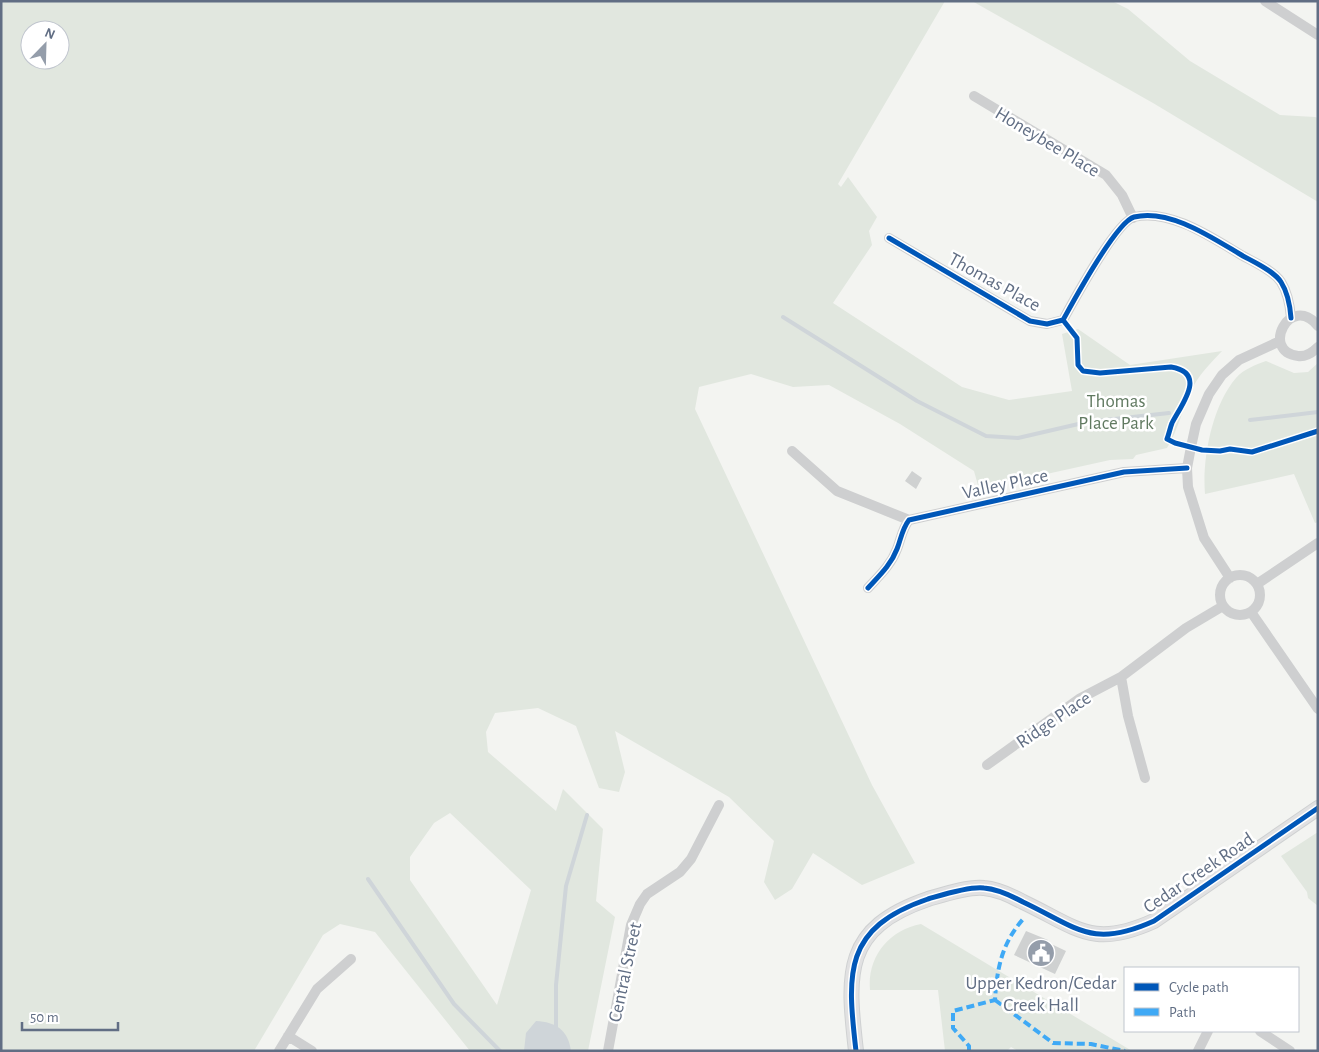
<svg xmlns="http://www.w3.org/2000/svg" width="1319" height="1052" viewBox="0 0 1319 1052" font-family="'Alegreya Sans',sans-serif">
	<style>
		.green { fill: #e1e7df; fill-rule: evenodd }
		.water { fill: #cfd5d9 }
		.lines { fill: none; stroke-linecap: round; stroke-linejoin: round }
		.stream { stroke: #cfd5d9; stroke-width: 4 }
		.building { fill: #cfd1d1 }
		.secondary-casing { stroke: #cfd1d2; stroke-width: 16 }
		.street { stroke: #cecfd0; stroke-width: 10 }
		.secondary { stroke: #e1e1e2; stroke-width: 14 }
		.quiet { stroke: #3fa9f5; stroke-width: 4; stroke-dasharray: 8 4; stroke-linecap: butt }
		.cycleway-casing { stroke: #fff; stroke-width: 8 }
		.cycleway { stroke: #0057b8; stroke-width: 5 }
		.labels { text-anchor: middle; stroke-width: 5; stroke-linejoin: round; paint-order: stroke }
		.street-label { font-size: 19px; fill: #616e84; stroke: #fff }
		.park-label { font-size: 19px; fill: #617a61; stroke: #fff }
		.poi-label { font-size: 19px; fill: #616e84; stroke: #fff }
	</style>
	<rect width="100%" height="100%" fill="#f3f4f1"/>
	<path class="green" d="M1 1H945L838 184 841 187 848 177 877 217 869 231 872 245 833 303 962 387 1009 400 1072 391 1062 334 1078 329 1130 365 1222 351C1211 363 1198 375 1191 391 1182 410 1178 430 1167 448L1136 455 1133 459 1110 460 979 489 974 471 900 424 829 385 793 387 751 374 699 387 695 409 872 785 915 863 862 885 813 853 792 889 775 900 764 882 774 841 729 797 615 731 625 772 619 792 599 788 576 726 538 708 495 713 486 732 488 752 556 811 563 789 603 829 596 901 615 917 588 1051H470L375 932 340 924 323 935 254 1051H1ZM30 30H60V60H30ZM450 813 531 890 497 1005 410 880V857L434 823Z
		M972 1H1112L1128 9 1190 61 1280 115 1315 117 1318 118V202L1153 103Z
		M1266 361 1294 373 1308 372 1318 363V522L1315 523 1294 474 1205 494C1202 459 1212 406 1236 378 1244 369 1255 365 1266 361Z
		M1318 832V906L1308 898 1307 892 1281 856Z
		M921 924 1132 1051H1018L1011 1047 1007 1051H945L938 990H870C867 957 889 930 921 924Z"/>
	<path class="water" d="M536 1021C556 1022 568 1030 571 1051H524L526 1033Z"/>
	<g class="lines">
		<path class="stream" d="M783 317 917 401 986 436 1018 438 1087 422 1169 413
			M1250 420 1318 412
			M368 879 454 1004 500 1051
			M556 1029V985L566 886 587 815"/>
	</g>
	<path class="building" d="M912 471 922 478 916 489 905 481Z
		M1026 931 1048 940 1047 942 1066 951 1055 974 1014 955Z"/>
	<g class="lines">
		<g class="secondary-casing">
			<path id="secondary" d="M856 1051C847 973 843 928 928 899 942 895 969 886 984 888 997 889 1012 896 1023 902 1078 928 1092 949 1154 921L1318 808"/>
		</g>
		<path class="street" d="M1265 1 1318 35
			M974 96 1106 175 1122 195 1133 218
			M889 238 1030 321 1047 324 1063 320C1073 302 1116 222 1134 217 1170 208 1214 239 1243 256 1254 262 1274 271 1281 282 1288 293 1290 305 1291 318
			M1318 326C1290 292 1260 352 1298 356 1306 357 1312 353 1318 347
			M792 451 837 491 909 520
			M1220 595a20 20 0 1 1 40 0a20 20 0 1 1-40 0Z
			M1230 578 1204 538 1188 487 1187 468 1191 447 1196 424 1209 394 1222 375 1239 360 1280 341
			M1257 584 1318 543
			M868 588C879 576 891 565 897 549 901 539 902 529 909 520L1124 472 1187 468
			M1251 612 1318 709
			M987 765 1079 699 1121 677
			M1145 778 1128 716 1121 677 1186 628 1223 606
			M1260 1031 1290 1051
			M288 1036 312 1051
			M279 1051 317 989 351 959
			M608 1051 631 925 640 904 647 894 680 872 691 859 719 805
			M1198 1051 1208 1031"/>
		<use href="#secondary" class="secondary"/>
		<path class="quiet" d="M995 1000 1053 1043 1091 1044 1125 1051
			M969 1051V1046L953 1028V1011L995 1000C997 967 1002 943 1024 918"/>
		<g class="cycleway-casing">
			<path id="cycleway" d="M889 238 1030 321 1047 324 1063 320C1073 302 1116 222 1134 217 1170 208 1214 239 1243 256 1254 262 1274 271 1281 282 1288 293 1290 305 1291 318
				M1063 320 1077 338 1078 365 1083 371 1100 373 1171 367C1208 373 1181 405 1172 423 1170 428 1169 434 1167 439L1175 443 1202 450 1220 451 1230 449 1252 452 1318 431
				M868 588C879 576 891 565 897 549 901 539 902 529 909 520L1124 472 1187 468
				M856 1051C847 973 843 928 928 899 942 895 969 886 984 888 997 889 1012 896 1023 902 1078 928 1092 949 1154 921L1318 808"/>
		</g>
		<use href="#cycleway" class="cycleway"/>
	</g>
	<defs>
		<g id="civic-disc" transform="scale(1.4375)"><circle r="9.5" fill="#949daa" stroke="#fff"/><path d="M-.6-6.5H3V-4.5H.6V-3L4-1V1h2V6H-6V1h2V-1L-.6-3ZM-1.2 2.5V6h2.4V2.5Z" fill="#fff"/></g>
	</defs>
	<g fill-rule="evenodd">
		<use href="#civic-disc" x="1041" y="953"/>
	</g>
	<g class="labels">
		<g class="street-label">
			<text transform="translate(1048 141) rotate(31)" y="7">Honeybee Place</text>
			<text transform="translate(995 281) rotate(29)" y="7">Thomas Place</text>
			<text transform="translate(1005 483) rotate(-12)" y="7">Valley Place</text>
			<text transform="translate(1053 719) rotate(-34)" y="7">Ridge Place</text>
			<text transform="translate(1198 872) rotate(-34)" y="7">Cedar Creek Road</text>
			<text transform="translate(624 972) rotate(-78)" y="7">Central Street</text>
		</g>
		<g class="park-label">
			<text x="1116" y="407">Thomas<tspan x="1116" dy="22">Place Park</tspan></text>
		</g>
		<g class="poi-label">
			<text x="1041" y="989">Upper Kedron/Cedar<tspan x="1041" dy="22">Creek Hall</tspan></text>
		</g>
	</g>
	<rect width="1319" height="1052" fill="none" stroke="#616e84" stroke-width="5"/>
	<rect x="1124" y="967" width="175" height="65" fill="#ffffff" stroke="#c0c5ce"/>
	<rect x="1134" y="983" width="25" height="8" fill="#0057b8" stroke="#c0c5ce"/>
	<text x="1169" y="992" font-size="15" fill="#616e84">Cycle path</text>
	<rect x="1134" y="1008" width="25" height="8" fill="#3fa9f5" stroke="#c0c5ce"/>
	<text x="1169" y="1017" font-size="15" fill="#616e84">Path</text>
	<g transform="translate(45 45) rotate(23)"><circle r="24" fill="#ffffff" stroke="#c0c5ce"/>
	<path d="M0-4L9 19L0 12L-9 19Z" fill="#949daa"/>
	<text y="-8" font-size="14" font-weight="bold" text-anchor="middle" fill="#616e84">N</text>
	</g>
	<path d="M22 1022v8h96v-8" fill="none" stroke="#616e84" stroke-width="2.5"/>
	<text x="30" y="1022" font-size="15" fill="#616e84" stroke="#ffffff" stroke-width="4" paint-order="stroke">50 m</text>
</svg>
